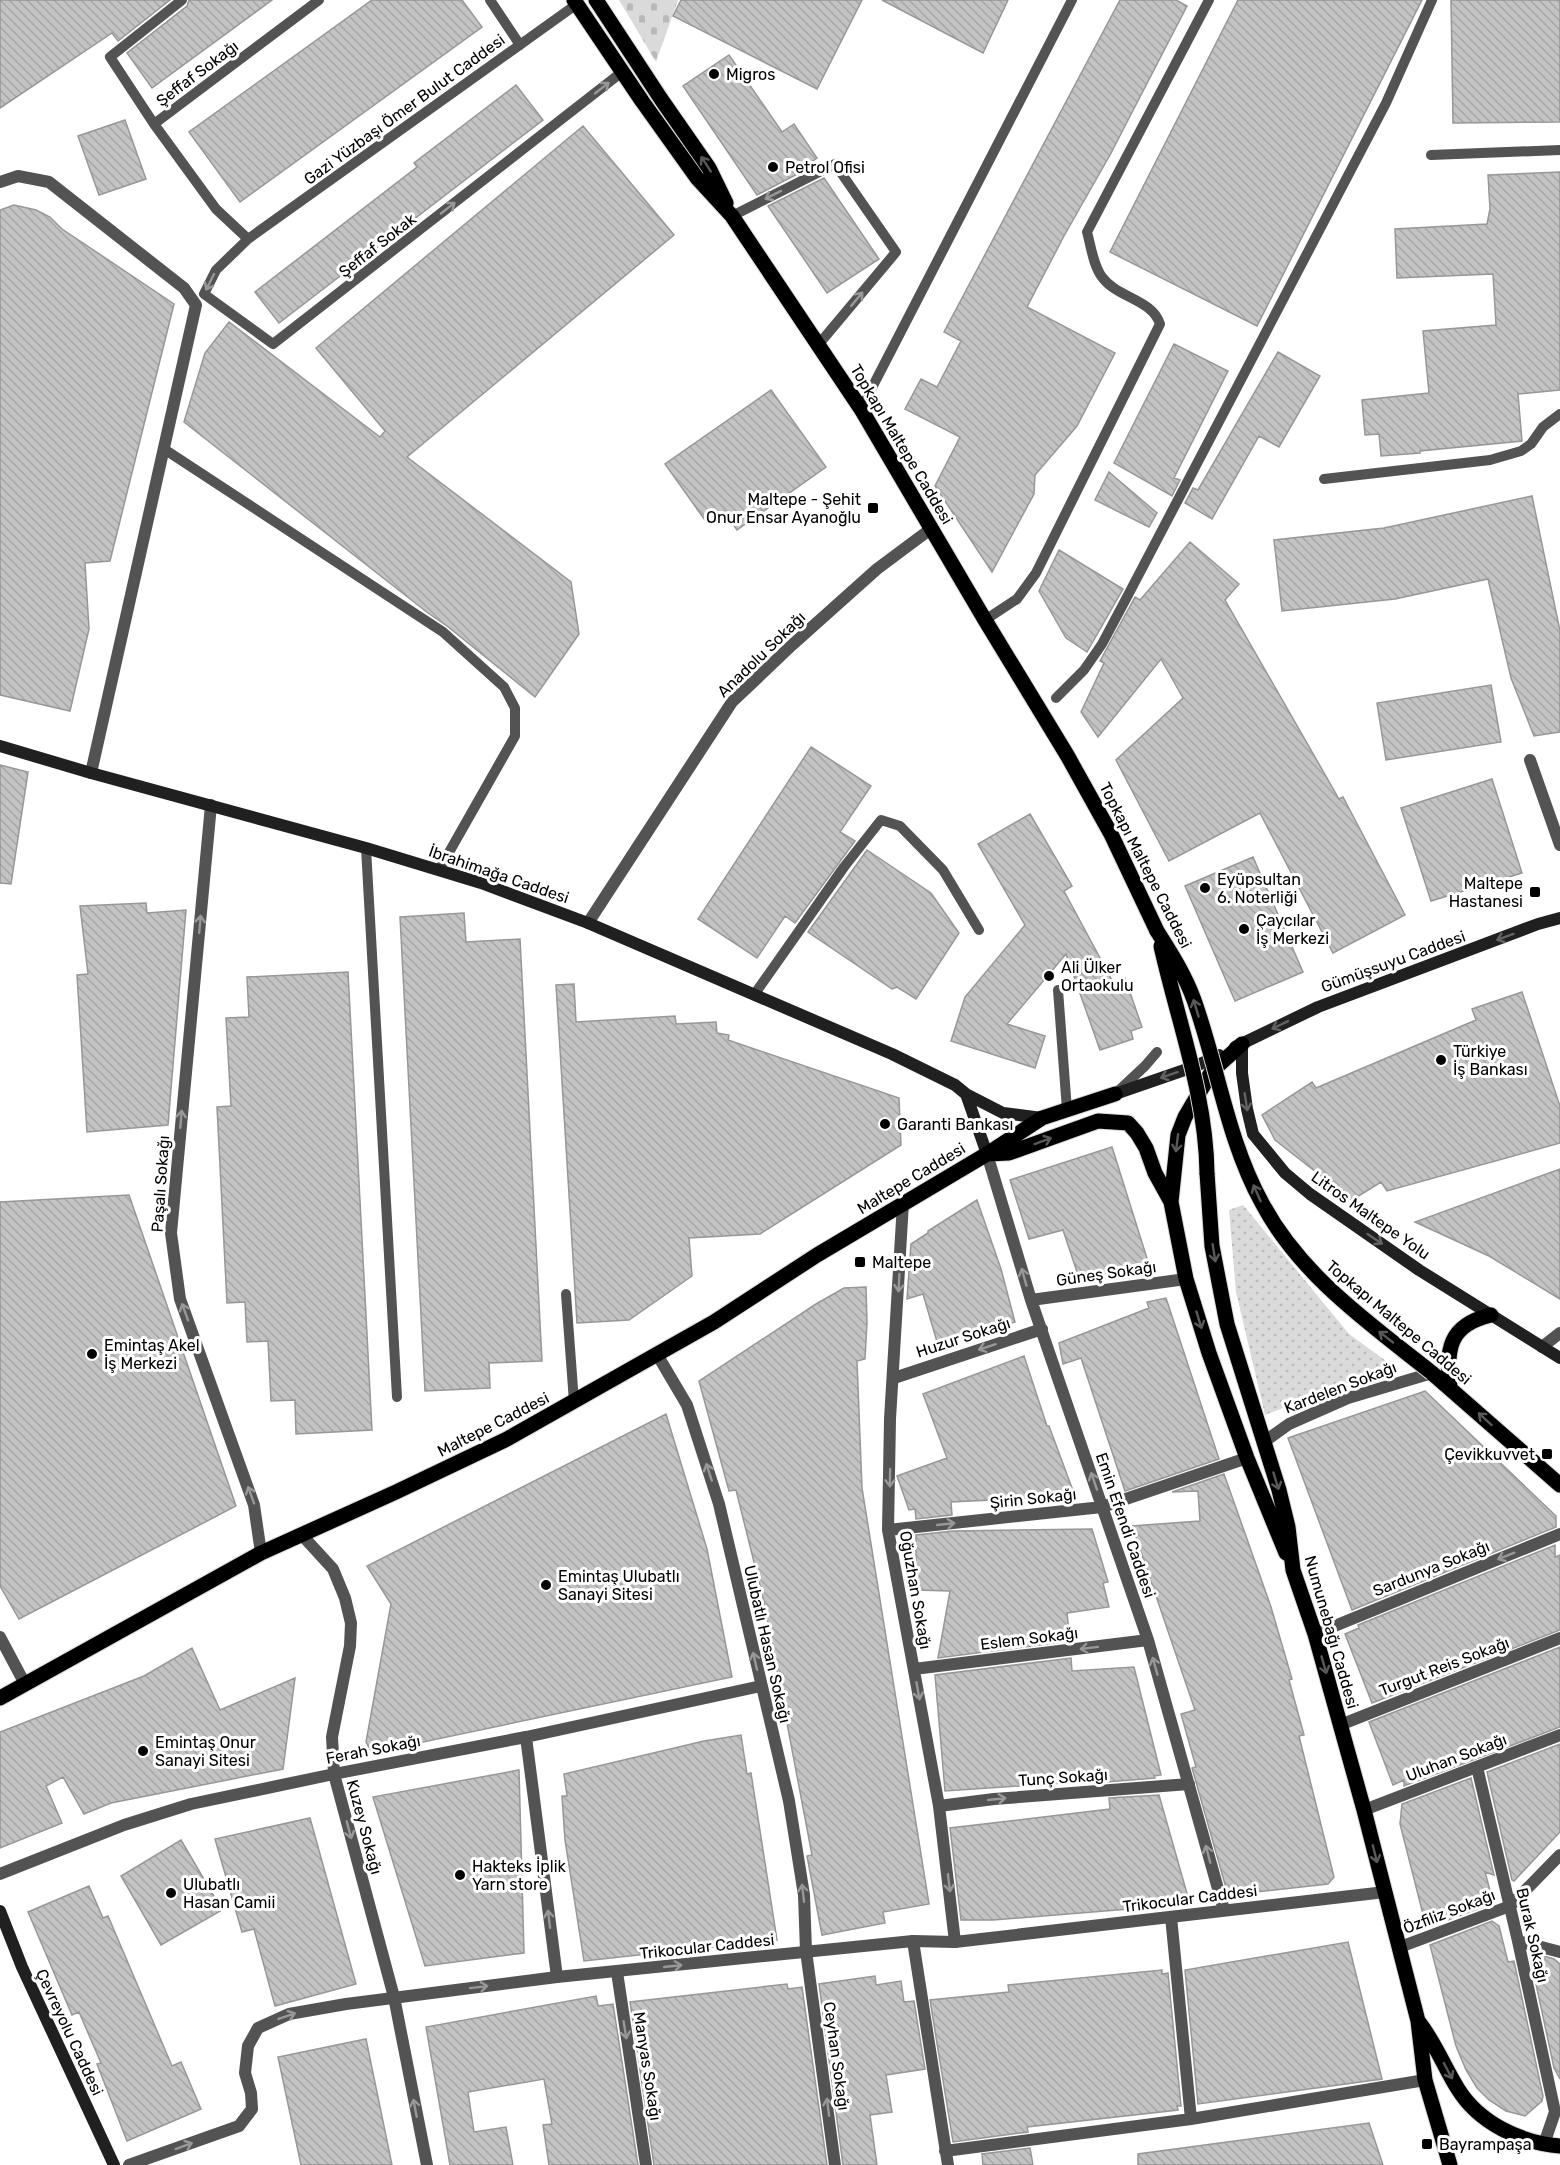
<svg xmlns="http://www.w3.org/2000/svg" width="1560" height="2165" viewBox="0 0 1560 2165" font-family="Rubik,sans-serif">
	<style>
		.cemetery { fill: url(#cemetery-stones) }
		.park { fill: url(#park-dots) }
		.building { fill: url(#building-back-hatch); stroke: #979797; stroke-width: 1.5 }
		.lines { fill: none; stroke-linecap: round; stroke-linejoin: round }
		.primary-casing { stroke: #dbdbdb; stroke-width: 17 }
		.service { stroke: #535353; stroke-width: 10 }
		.minor { stroke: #535353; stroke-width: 12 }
		.tertiary { stroke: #535353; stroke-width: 12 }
		.secondary { stroke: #202020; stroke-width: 12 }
		.primary { stroke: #000; stroke-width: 15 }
		.primary-bridge-casing { stroke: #dbdbdb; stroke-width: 17; stroke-linecap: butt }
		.primary-bridge { stroke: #000; stroke-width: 15 }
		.oneway { stroke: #989898 }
		.oneway2 { stroke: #595959 }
		.oneway3 { stroke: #636363 }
		.poi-dot { fill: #000; stroke: #fff; stroke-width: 2 }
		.labels { text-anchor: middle; stroke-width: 6; stroke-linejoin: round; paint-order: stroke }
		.street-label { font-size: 16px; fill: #000; stroke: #fff }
		.poi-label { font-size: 16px; fill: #000; stroke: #fff; text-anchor: start }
	</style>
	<defs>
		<pattern id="cemetery-stones" width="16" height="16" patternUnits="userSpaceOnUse" patternTransform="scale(1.5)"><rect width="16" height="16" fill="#dadada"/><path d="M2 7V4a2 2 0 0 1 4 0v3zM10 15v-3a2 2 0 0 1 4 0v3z" fill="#b9b9b9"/></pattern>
		<pattern id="park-dots" width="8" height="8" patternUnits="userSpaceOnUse" patternTransform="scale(1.5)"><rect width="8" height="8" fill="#dadada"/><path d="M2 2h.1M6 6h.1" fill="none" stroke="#b9b9b9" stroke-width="1.8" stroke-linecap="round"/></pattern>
		<pattern id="building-back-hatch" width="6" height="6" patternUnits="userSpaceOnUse" patternTransform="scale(1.5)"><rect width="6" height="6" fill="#c3c3c3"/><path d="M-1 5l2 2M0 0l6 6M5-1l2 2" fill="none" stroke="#a6a6a6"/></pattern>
	</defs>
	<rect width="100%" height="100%" fill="#fff"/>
	<path class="cemetery" d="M619 0H678L656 62Z"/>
	<path class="park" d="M1243 1205 1349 1334 1393 1366 1265 1415 1236 1292 1229 1210Z"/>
	<path class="building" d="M0 0H170L118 41 112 33 0 108Z
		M189 0H272L152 88 127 53 187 6Z
		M372 0H462L482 27 240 202 189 132Z
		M681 0H862L817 89 673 16Z
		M882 0H1008L983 53Z
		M1120 0H1176L1187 6 1110 155 1064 236 1027 307 1115 353 1077 426 1035 475 1034 494 992 572 935 486 960 437 905 409 921 379 937 387 961 341 944 332Z
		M1238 0H1422L1257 326 1110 252Z
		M1451 0H1560V122L1453 123Z
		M729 55 782 132 794 124 817 158 813 161 815 165 757 195 683 86Z
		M516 85 543 120 279 323 255 292 417 167 414 163Z
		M125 120 146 179 99 195 78 136Z
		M583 126 674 235 407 457 571 582 579 634 535 697 447 626 428 613 184 422 205 353 229 322 380 437 385 431 316 348Z
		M1560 172V390L1518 394 1522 441 1420 451V453L1381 456 1379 434 1365 435 1362 400 1429 393 1423 331 1496 325 1493 274 1397 278 1395 229 1487 224 1490 209 1488 175Z
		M824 178 879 259 827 293 768 206Z
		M14 205 36 210 50 217 62 229 174 304 110 561 85 563 89 629 70 711 0 695V210Z
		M1174 344 1228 371 1174 478 1180 480 1172 496 1114 463Z
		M1278 352 1320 376 1279 447 1259 436 1212 519 1185 503 1193 488 1198 490Z
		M771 390 826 467 737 530 724 511 707 523 665 464Z
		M1109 472 1157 513 1149 527 1095 500Z
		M1532 496 1560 631V732L1534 736 1511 678 1488 579 1395 599 1282 611 1274 540 1384 528Z
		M1190 542 1239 584 1225 600 1339 799 1343 797 1405 915 1333 953 1260 813 1169 861 1116 760 1183 698 1161 659 1098 737 1081 712 1104 663 1100 661 1135 597 1140 600Z
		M1059 550 1123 589 1087 652 1066 638 1039 591Z
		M1491 685 1501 742 1386 760 1377 703Z
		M811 747 871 786 840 832 855 841 795 923 785 916 757 958 698 919Z
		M0 765 28 772 11 884 0 883Z
		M1492 779 1522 873 1431 901 1401 808Z
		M1030 814 1072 886 1064 891 1113 982 1125 978 1142 1027 1131 1031 1133 1039 1100 1050 1066 954 1007 1024 1045 1036 1035 1068 951 1041 965 997 1025 925 978 844Z
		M867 850 931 893 959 933 916 999 897 987 892 989 808 932Z
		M1253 857 1303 972 1235 1001 1185 886Z
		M146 903 147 913 186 910 168 1125 87 1132 77 975 88 974 80 906Z
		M464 913 466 942 520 939 542 1361 489 1363 490 1388 425 1391 400 917Z
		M348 972 372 1430 296 1434 295 1400 271 1401 268 1341 247 1342 245 1302 227 1303 217 1107 231 1106 226 1018 249 1017 247 977Z
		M574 984 576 1022 675 1016 676 1024 716 1022 717 1033 729 1035 728 1040 899 1098 901 1145 760 1234 689 1238 692 1276 629 1320 577 1323 556 985Z
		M1522 992 1560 1106V1143L1387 1191 1381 1182 1352 1200 1275 1140 1262 1115 1312 1082 1316 1088 1476 1020 1472 1009Z
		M1112 1147 1151 1271 1078 1275 1063 1230 1029 1239 1010 1180Z
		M1560 1169V1299L1489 1256 1415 1222Z
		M129 1195 236 1506 19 1619 0 1586V1202Z
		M977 1200 1001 1269 1015 1322 938 1345 923 1294 907 1299 911 1244 928 1233V1231Z
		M866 1287 867 1323 865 1359 857 1361 862 1488 929 1904 883 1912 885 1923 822 1935 807 1856 812 1855 764 1602 736 1490 729 1491 699 1381 816 1304 844 1288Z
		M1166 1298 1219 1459 1125 1491 1081 1358 1063 1364 1059 1343 1149 1308 1147 1302Z
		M1024 1356 1047 1426H1049L1075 1496 951 1502 952 1515 916 1519 915 1509 909 1510 897 1476 947 1458 923 1394Z
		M1425 1391 1556 1516V1527L1352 1610 1288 1438Z
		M666 1414 707 1549 732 1677 380 1751 370 1750 366 1742 391 1604 367 1566Z
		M1224 1474 1271 1607 1292 1679 1289 1680 1304 1735 1299 1736 1334 1877 1328 1884 1228 1895 1192 1768 1196 1767 1181 1714 1195 1710 1132 1526 1200 1521 1198 1491 1172 1492Z
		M1092 1529 1108 1582 1103 1583 1109 1607 1067 1613 1070 1641 938 1658 950 1591 916 1590V1535L953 1531Z
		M1555 1545V1557L1560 1555V1630L1372 1703 1345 1634 1359 1628 1358 1625Z
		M1560 1647V1727L1404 1786V1780L1393 1785 1369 1722Z
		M192 1648 220 1710 295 1678 283 1769 111 1803 84 1814 63 1777 46 1786 62 1823 0 1848V1732L144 1676Z
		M1071 1658 1072 1671 1134 1667 1161 1775 1154 1776 1155 1778 1107 1782V1780L945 1791 935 1675Z
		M741 1735 747 1774 751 1773 777 1940 584 1961 565 1840 562 1796H567L564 1774 704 1741Z
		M1560 1744V1832L1514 1881 1512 1880 1487 1772Z
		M519 1770 524 1953 425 1966 373 1797Z
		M1471 1778 1494 1875 1485 1872 1493 1901 1488 1905 1432 1926 1424 1918 1400 1824 1402 1804Z
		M1159 1795 1190 1904 993 1920H961L950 1828 1110 1809 1109 1798Z
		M310 1818 356 1984 275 2006 254 1929 242 1932 215 1839Z
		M181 1840 222 1910 161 1945 121 1876Z
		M89 1886 103 1918 108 1916 172 2066 181 2062 201 2109 127 2141 97 2064 101 2063 79 2012 72 2015 28 1912Z
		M1492 1921 1499 1926 1508 1962 1514 1961 1543 2096 1542 2101 1525 2116 1506 2111 1489 2100 1477 2088 1466 2070 1456 2046 1430 1945Z
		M1348 1942 1382 2079 1198 2104 1185 1970Z
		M1537 1954 1554 1959 1560 1964V2079L1554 2068 1530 1956Z
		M1162 1970V1974L1168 1973 1181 2106H1177L1178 2110 1027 2127 1028 2132 953 2142 930 2000 1009 1992 1008 1985Z
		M875 1976 876 1985 901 1981 904 2002 914 2001 925 2069 886 2075 892 2112 870 2115 877 2165H843L819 1984Z
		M787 1984 788 1989 802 1987 827 2165H654L630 2002Z
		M596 1996 598 2006 613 2004 638 2165H549L543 2125 552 2124 544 2079 468 2092 474 2132 506 2127 513 2165H450L426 2027Z
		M366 2039 392 2165H301L278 2057Z
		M1369 2123 1383 2165H1138V2154Z
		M1030 2148 1033 2165H983L982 2154Z"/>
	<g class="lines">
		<g class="primary-casing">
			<path id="primary" d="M574 0 642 101 697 178 732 216 861 409 985 620 1067 755 1111 834 1157 931
				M596 0 661 99 709 168 726 203
				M987 1154 1009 1153 1098 1121 1128 1123 1137 1133 1146 1148 1155 1173 1171 1202 1186 1279 1209 1353 1247 1458 1286 1553
				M1207 1173 1212 1246 1227 1324 1279 1490 1288 1527 1293 1570 1315 1634 1364 1810 1418 2021 1425 2080 1450 2165
				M1171 1202 1178 1135 1185 1117 1212 1071 1242 1044
				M1432 1373 1560 1485
				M1450 1388C1446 1350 1448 1325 1491 1315
				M0 1698 261 1553 396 1492 507 1439 714 1322 817 1255 987 1154 1042 1118 1115 1094
				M1418 2021C1435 2042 1444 2067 1458 2089 1479 2123 1521 2143 1560 2146"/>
		</g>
		<path class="service" d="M490 0 520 45
			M577 4 248 239 216 270 204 294 273 344 622 72
			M154 124 110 57 182 0
			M1431 155 1560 150
			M732 216 835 164 896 252 819 344
			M248 239 216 209 154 124 319 0
			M861 409 1072 0
			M164 449 443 632 504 687 515 708V736L439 870
			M1324 479 1490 460 1521 451 1531 444 1543 427 1560 414
			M985 620 1017 599 1036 573 1160 324C1152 299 1117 298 1102 277 1093 265 1091 246 1087 232L1209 0
			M1056 698 1084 670 1102 644 1127 597 1386 103 1432 0
			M366 848 397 1397
			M1058 990 1067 1110
			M754 995 844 867 881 820 900 826 943 870 979 930
			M1115 1094 1145 1066 1157 1052
			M566 1294 574 1402"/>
		<path class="minor" d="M0 182 18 176 49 182 184 288 196 305 91 773
			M1530 760 1560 845
			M588 923 732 702 792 645 877 569 932 528
			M987 1154 1031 1300 1148 1640 1224 1910
			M903 1203 890 1419 888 1530 939 1806 955 1942
			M1031 1300 1186 1279
			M1542 1347 1560 1333
			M658 1356 687 1405 719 1504 789 1801 804 1895 806 1951 835 2165
			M894 1378 1042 1329
			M1264 1442 1289 1424 1348 1398 1432 1373
			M888 1530 1102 1507 1247 1458
			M301 1534 333 1569 345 1598 351 1623 350 1646 332 1737 334 1774 394 1997 427 2165
			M1315 1634 1560 1534
			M0 1637 25 1684
			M914 1669 1148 1640
			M1340 1725 1560 1638
			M526 1737 557 1977
			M1477 1767 1518 1941 1555 2112 1544 2144
			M939 1806 994 1799 1189 1784
			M1364 1810 1560 1735
			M0 1874 124 1825 191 1804 334 1774 526 1737 761 1686
			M1171 1917 1191 2119
			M913 1941 948 2165
			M1518 1941 1560 1952
			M1400 1947 1510 1906 1560 1855
			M617 1972 646 2165
			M945 2151 1191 2119 1425 2080"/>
		<path class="tertiary" d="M211 805 171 1233 180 1299 254 1505 261 1553
			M129 2165 239 2126 252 2109 251 2093 245 2073 248 2046 258 2028 289 2014 346 2004 557 1977 913 1941 955 1942 1385 1892"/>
		<path class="secondary" d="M0 746 91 773 366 848 481 883 588 923 892 1054 955 1085 966 1094 1003 1113 1042 1118
			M1242 1044V1073L1247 1109 1253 1134 1285 1173 1310 1194 1419 1270 1560 1358
			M1235 1047 1318 1007 1538 924 1560 918
			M966 1094 987 1154
			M1115 1094 1196 1066 1219 1055
			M0 1911 22 1967 114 2165"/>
		<use href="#primary" class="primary"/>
		<g class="primary-bridge-casing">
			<path id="primary-bridge" d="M1157 931C1171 953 1185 975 1194 1000 1218 1067 1227 1139 1262 1203 1300 1275 1369 1323 1432 1373
				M1161 946C1178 1022 1206 1095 1207 1173"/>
		</g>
		<use href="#primary-bridge" class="primary-bridge"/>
	</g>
	<defs><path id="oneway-shaft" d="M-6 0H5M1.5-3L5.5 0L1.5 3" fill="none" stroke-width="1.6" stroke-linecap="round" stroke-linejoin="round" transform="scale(1.5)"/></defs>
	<g class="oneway">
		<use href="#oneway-shaft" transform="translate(602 88) rotate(-38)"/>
		<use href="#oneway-shaft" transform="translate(773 195) rotate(153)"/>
		<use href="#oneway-shaft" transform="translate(448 208) rotate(-38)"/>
		<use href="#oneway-shaft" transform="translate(210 282) rotate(117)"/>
		<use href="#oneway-shaft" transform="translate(857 299) rotate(-50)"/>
		<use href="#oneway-shaft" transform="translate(200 924) rotate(-85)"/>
		<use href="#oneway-shaft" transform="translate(181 1119) rotate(-85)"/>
		<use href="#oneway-shaft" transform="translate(1024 1277) rotate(-106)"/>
		<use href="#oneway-shaft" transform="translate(899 1283) rotate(93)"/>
		<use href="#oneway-shaft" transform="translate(185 1312) rotate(-110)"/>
		<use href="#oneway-shaft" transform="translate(987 1347) rotate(162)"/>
		<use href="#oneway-shaft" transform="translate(709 1472) rotate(-108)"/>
		<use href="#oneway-shaft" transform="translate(890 1478) rotate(91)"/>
		<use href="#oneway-shaft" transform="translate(1094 1481) rotate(-109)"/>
		<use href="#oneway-shaft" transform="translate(251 1495) rotate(-110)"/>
		<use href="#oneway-shaft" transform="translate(946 1524) rotate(-6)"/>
		<use href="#oneway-shaft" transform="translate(1506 1556) rotate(158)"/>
		<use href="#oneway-shaft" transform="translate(1089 1648) rotate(173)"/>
		<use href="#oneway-shaft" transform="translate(755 1661) rotate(-103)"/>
		<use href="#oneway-shaft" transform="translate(1155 1666) rotate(-106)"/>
		<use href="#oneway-shaft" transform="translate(918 1691) rotate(80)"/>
		<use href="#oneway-shaft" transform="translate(997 1799) rotate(-6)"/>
		<use href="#oneway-shaft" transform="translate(349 1830) rotate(75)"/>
		<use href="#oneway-shaft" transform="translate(1208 1854) rotate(-105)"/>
		<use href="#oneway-shaft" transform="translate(949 1883) rotate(83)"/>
		<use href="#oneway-shaft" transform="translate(803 1893) rotate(-97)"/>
		<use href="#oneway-shaft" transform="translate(549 1919) rotate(-97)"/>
		<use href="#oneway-shaft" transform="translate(673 1966) rotate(-6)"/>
		<use href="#oneway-shaft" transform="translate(479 1987) rotate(-7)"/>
		<use href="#oneway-shaft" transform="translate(287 2016) rotate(-19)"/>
		<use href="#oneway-shaft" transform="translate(625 2030) rotate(81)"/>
		<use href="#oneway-shaft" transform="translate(828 2107) rotate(-97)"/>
		<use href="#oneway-shaft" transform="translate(415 2108) rotate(-101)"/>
		<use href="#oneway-shaft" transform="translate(184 2146) rotate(-20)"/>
	</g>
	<g class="oneway2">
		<use href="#oneway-shaft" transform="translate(706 164) rotate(-123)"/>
		<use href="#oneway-shaft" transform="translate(1196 1008) rotate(-107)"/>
		<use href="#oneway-shaft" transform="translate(1043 1141) rotate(-20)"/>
		<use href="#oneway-shaft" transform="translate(1177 1143) rotate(97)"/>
		<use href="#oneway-shaft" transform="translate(1257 1193) rotate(-114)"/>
		<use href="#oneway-shaft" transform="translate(1214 1253) rotate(81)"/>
		<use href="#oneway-shaft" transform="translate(1199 1320) rotate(73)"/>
		<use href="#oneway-shaft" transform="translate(1386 1337) rotate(-142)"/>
		<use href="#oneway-shaft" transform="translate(1485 1419) rotate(-138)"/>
		<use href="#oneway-shaft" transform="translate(1276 1481) rotate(73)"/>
		<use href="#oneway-shaft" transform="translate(1324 1665) rotate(74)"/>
		<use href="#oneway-shaft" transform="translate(1375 1854) rotate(76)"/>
		<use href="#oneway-shaft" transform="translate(1448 2071) rotate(62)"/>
	</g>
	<g class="oneway3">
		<use href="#oneway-shaft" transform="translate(1505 937) rotate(160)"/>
		<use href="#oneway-shaft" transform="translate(1280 1025) rotate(154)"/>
		<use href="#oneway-shaft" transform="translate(1169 1075) rotate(161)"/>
		<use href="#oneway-shaft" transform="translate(1246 1102) rotate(81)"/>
		<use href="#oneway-shaft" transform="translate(1375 1239) rotate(34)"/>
	</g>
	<g class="poi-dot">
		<circle cx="714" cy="74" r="6"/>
		<circle cx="773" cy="167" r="6"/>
		<rect x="867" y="502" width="12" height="12" rx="3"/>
		<circle cx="1205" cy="888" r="6"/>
		<rect x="1529" y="886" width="12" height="12" rx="3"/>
		<circle cx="1244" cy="929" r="6"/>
		<circle cx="1049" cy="976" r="6"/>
		<circle cx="1441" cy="1060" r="6"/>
		<circle cx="885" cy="1124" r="6"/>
		<rect x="854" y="1256" width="12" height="12" rx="3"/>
		<circle cx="92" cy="1354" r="6"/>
		<rect x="1541" y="1448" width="12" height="12" rx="3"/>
		<circle cx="546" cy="1585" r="6"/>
		<circle cx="143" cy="1751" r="6"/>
		<circle cx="460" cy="1875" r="6"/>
		<circle cx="171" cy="1893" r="6"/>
		<rect x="1421" y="2138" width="12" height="12" rx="3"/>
	</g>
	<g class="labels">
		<g class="street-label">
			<text transform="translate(197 73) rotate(-37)" y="6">Şeffaf Sokağı</text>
			<text transform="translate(404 109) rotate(-36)" y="6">Gazi Yüzbaşı Ömer Bulut Caddesi</text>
			<text transform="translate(377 245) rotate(-38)" y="6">Şeffaf Sokak</text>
			<text transform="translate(902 444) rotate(59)" y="6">Topkapı Maltepe Caddesi</text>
			<text transform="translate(761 654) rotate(-44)" y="6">Anadolu Sokağı</text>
			<text transform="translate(1146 865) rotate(63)" y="6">Topkapı Maltepe Caddesi</text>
			<text transform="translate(499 874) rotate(19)" y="6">İbrahimağa Caddesi</text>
			<text transform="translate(1393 961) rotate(-20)" y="6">Gümüşsuyu Caddesi</text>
			<text transform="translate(911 1178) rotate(-31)" y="6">Maltepe Caddesi</text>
			<text transform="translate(160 1184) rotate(-86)" y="6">Paşalı Sokağı</text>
			<text transform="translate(1371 1215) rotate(35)" y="6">Litros Maltepe Yolu</text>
			<text transform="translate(1106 1273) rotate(-8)" y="6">Güneş Sokağı</text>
			<text transform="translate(1399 1322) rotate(40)" y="6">Topkapı Maltepe Caddesi</text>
			<text transform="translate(963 1337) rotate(-18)" y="6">Huzur Sokağı</text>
			<text transform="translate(1340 1387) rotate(-21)" y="6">Kardelen Sokağı</text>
			<text transform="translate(493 1424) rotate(-27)" y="6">Maltepe Caddesi</text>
			<text transform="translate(1033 1498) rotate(-6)" y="6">Şirin Sokağı</text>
			<text transform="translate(1126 1525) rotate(71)" y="6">Emin Efendi Caddesi</text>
			<text transform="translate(1431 1568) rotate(-22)" y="6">Sardunya Sokağı</text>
			<text transform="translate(916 1590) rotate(80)" y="6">Oğuzhan Sokağı</text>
			<text transform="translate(1332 1632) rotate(74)" y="6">Numunebağı Caddesi</text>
			<text transform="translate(1029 1638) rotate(-7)" y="6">Eslem Sokağı</text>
			<text transform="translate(768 1644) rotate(77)" y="6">Ulubatlı Hasan Sokağı</text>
			<text transform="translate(1444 1666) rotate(-21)" y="6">Turgut Reis Sokağı</text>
			<text transform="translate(373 1749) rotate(-11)" y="6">Ferah Sokağı</text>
			<text transform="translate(1456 1757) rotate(-21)" y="6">Uluhan Sokağı</text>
			<text transform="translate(1063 1777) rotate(-4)" y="6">Tunç Sokağı</text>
			<text transform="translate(365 1827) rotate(75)" y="6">Kuzey Sokağı</text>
			<text transform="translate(1190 1898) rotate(-7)" y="6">Trikocular Caddesi</text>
			<text transform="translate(1449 1911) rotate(-21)" y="6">Özfiliz Sokağı</text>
			<text transform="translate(1533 1935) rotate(77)" y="6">Burak Sokağı</text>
			<text transform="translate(707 1946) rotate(-6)" y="6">Trikocular Caddesi</text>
			<text transform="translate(70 2032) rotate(65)" y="6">Çevreyolu Caddesi</text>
			<text transform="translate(837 2056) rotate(82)" y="6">Ceyhan Sokağı</text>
			<text transform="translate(648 2066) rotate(81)" y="6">Manyas Sokağı</text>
		</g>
		<g class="poi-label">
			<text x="726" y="80">Migros</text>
			<text x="785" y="173">Petrol Ofisi</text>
			<text x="861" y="505" text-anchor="end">Maltepe - Şehit<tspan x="861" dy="18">Onur Ensar Ayanoğlu</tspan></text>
			<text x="1217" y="885">Eyüpsultan<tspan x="1217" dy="18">6. Noterliği</tspan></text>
			<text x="1523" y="889" text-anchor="end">Maltepe<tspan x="1523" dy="18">Hastanesi</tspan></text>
			<text x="1256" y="926">Çaycılar<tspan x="1256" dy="18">İş Merkezi</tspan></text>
			<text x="1061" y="973">Ali Ülker<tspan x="1061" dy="18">Ortaokulu</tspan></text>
			<text x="1453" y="1057">Türkiye<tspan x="1453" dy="18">İş Bankası</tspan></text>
			<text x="897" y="1130">Garanti Bankası</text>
			<text x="872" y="1268">Maltepe</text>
			<text x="104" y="1351">Emintaş Akel<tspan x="104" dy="18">İş Merkezi</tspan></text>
			<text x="1535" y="1460" text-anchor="end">Çevikkuvvet</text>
			<text x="558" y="1582">Emintaş Ulubatlı<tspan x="558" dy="18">Sanayi Sitesi</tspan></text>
			<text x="155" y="1748">Emintaş Onur<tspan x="155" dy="18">Sanayi Sitesi</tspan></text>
			<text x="472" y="1872">Hakteks İplik<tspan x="472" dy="18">Yarn store</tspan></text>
			<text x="183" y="1890">Ulubatlı<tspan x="183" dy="18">Hasan Camii</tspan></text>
			<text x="1439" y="2150">Bayrampaşa</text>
		</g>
	</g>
</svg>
